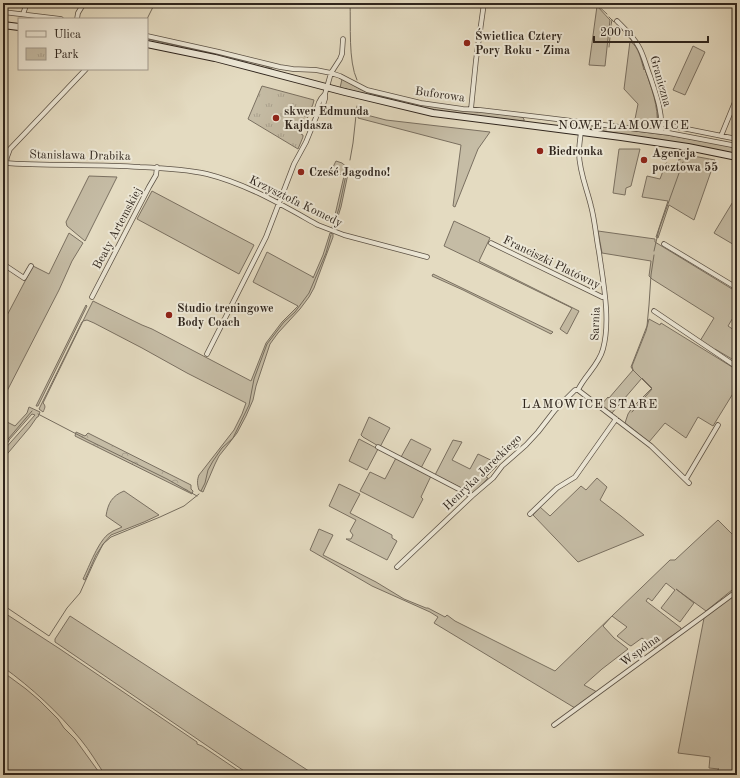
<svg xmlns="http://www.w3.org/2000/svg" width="740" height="778" viewBox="0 0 740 778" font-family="'Old Standard TT',serif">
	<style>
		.green { fill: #c5bca5; stroke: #7a7061 }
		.forest { fill: url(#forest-crowns); stroke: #7a7061 }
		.park { fill: url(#park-tufts); stroke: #7a7061 }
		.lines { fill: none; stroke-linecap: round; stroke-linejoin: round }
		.stream { stroke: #766d5e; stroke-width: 1 }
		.street-casing { stroke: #5c5246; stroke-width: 5.5 }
		.secondary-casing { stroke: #2f251d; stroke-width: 8 }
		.street { stroke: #ede8d7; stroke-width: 4 }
		.secondary { stroke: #ede8d7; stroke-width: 6 }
		.poi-dot { fill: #8f2418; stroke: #ede8d7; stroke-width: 1.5 }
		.labels { text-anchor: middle; stroke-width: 4; stroke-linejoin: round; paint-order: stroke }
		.poi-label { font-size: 12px; font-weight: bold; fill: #2f251d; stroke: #ede8d7; text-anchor: start }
		.street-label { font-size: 12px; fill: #2f251d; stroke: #ede8d7 }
		.neighbourhood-label { font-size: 13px; letter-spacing: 1px; fill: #2f251d; stroke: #ede8d7 }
	</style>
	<defs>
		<pattern id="forest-crowns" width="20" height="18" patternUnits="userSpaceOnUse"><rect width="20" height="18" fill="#c5bca5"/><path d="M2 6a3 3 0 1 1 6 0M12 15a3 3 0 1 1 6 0" fill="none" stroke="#aaa18e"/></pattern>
		<pattern id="park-tufts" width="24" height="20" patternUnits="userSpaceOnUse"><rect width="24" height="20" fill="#c5bca5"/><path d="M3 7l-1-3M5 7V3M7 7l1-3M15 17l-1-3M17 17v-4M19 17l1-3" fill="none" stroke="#aaa18e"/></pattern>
	</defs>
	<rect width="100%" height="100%" fill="#e4dbc1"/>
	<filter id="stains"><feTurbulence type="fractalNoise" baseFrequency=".005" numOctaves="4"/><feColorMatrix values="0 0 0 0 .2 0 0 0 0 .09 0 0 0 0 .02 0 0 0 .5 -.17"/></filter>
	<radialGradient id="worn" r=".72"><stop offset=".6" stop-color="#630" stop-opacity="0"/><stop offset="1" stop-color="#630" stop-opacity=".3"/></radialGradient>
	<path class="green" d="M597 6 610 20 605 66 589 65Z
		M147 39 225 56 248 62V61L264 65 274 70 190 50V49L188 50 149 42 148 41 147 42Z
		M630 41C639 47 641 60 644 70L645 69C651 87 659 107 657 126L634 124 638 104 624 89Z
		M693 46 705 52 685 95 673 90Z
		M342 79C351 83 360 90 369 93 405 103 442 108 478 112L479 111 522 117 524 119V121L514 122 427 110 346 89V88L345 89 340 88Z
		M359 113 386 120 490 132 478 149 455 207 453 206 461 145 358 118Z
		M571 123 667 135 708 142 737 148V155L635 137 616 133 590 129V128L589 129 571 127Z
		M619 149H640L631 186 626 188 625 195 613 193Z
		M682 154 715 160 694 220 669 205 658 238 656 237 668 201 642 197 647 176 660 179 666 163 677 166 679 159 680 160Z
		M336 161 342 163 349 169 341 207 334 229 332 228 344 176 333 171 332 173H330Z
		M89 176 117 177 85 241 67 226 66 222Z
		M152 191 254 245 239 274 137 219Z
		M737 195V245L736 246 714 233Z
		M454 221 490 238 479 261 579 311 567 334 560 329 572 308 494 270 444 246Z
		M598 231 655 239V242L737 292V311L728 326 737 332V362L715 349 714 350 700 341 714 318 652 279 649 276 651 261 602 253Z
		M69 233 83 243 72 261 59 290 6 393 3 391V323L33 266 49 274Z
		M330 233 333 234V237L314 288 309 297 300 309 278 333 270 344 256 386 253 400 246 416 237 433 227 446 219 456 215 464 203 492 199 490C197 484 197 480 199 475L234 430 242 414 246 403 187 373 142 348 94 323 87 320 83 321 43 403C46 406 45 408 43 412L39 409 82 322 83 321 93 301 142 325 152 329 251 381 266 343 282 322 298 306 253 282 267 252 313 277V278L323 255Z
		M433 274 553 332 551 334 463 290 432 276Z
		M86 305 87 306 38 406H36Z
		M649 319 660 325 661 323 737 370V387L713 426 698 417 686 438 665 423 649 442 625 423 628 414 632 408 652 388 642 378 612 413 601 405 608 397 609 398 633 370 632 366 646 331Z
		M29 407 40 412 38 417H37L30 427 3 459V451L35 415 32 414 9 440V441L3 448V420L15 426 27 413Z
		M369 417 390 428 380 447 363 437 361 435Z
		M359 439 378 449 367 470 349 461Z
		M411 439 431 449 421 468 401 457Z
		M453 440 462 442 452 460 470 469 478 454 497 463V466L486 477 488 478 475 492 471 493 435 475Z
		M396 458 431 476 421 497 423 499 413 518 360 491 370 472 385 479Z
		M597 478 607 487 600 500 621 516 644 535 578 562 533 515 540 507 550 516 581 486 586 490Z
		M339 484 360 494 350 513 392 535V538L397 541 387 560 346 539H351L353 535 350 531 356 520 329 506Z
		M124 491 159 515 144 522 111 535 104 543 96 555 85 580 83 579C89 567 99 539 110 533 114 530 118 529 122 527L106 516C108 503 112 496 124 491Z
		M718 520 737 539V586L706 611 676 589 694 603 680 622 661 608 675 590 666 583 652 601 648 598 646 601 681 628V630L667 639 656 649 642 638 631 646 629 645 617 636 627 627 612 616 603 626 614 638 628 649 602 669 584 685 597 692 575 708 434 623 438 617 430 612 372 586 310 550 319 529 333 535 323 555 376 582 404 599 426 608H428L445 617 447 615 455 621 555 671 670 560H675Z
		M737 593V755L736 775H718V769H719L709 768 710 757 678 753 704 618Z
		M3 612 60 649 197 742V744L202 746 245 775H105C97 763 90 751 81 740 58 712 32 688 3 667Z
		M70 616 315 775H250L55 642V639Z
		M7 675 26 689 39 700 58 719 64 728 75 739 101 775H3V679Z"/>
	<path class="forest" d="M76 432 85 436 88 433 191 485V489L193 491 192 494 75 436Z"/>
	<path class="park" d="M262 86 314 100 313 104 301 134 303 135V137L298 149 248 119Z"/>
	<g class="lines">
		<path class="stream" d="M350 3C351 24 348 61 357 80
			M595 3 607 14
			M609 17 614 22
			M147 19 155 3
			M617 24 635 44
			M609 47 611 27V25L612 20
			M640 54 644 67
			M645 69 655 98
			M655 99 658 112 657 127
			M350 160 353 143 357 106
			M333 227 339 208 347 170
			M654 251 659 229 683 162
			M632 412 652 389 633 370 631 367 647 326 649 305 651 275 654 255
			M38 414 88 440 167 479 197 496
			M3 445 32 411
			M201 491 205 483 208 470 213 461 222 448 233 438 249 405 254 379 267 344 284 322 295 312 309 293 326 253 331 235
			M3 605 49 636 67 608 80 593 94 562 103 544 111 537 160 517 184 506 199 494"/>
		<g class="street-casing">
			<path id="street" d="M3 12 61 19
				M23 14 27 3
				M77 19 78 13 84 3
				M617 21C625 29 634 37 639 47 644 56 646 66 650 76 656 94 663 112 661 132
				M147 36 219 52 280 67 293 69 316 70 331 73 340 76 367 90 421 103 463 109 480 110 548 118 669 133 737 146
				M471 109 476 60 484 3
				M317 115C316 107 320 99 325 94
				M662 124 737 139
				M721 136 737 97
				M3 163C49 166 95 164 140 167 163 168 185 169 207 174 247 184 282 205 318 225L344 235 427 257
				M6 163 7 157 10 149 86 69
				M491 243 602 297H605
				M664 244 737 288
				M3 264 24 278 31 266
				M92 297 149 187 156 175 157 167
				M654 311 737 367
				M207 354 266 237 294 164 306 142 317 115 321 111 325 99V94L331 73 340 59 342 54 343 39
				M578 390C585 375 599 365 603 349 611 320 603 281 599 252 596 237 595 221 591 206 587 189 579 171 579 153 579 146 580 139 581 132
				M578 390 651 446 689 483
				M378 447 472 496
				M686 479 718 425
				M530 514 557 488 575 477 616 419
				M397 567 472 496 493 478 502 466 526 445 538 432 555 410 575 390H578
				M554 725 706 614 737 591"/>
		</g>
		<g class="secondary-casing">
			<path id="secondary" d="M3 25 19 27
				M147 44 215 58 345 92 433 113 621 137 688 147 737 157"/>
		</g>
		<use href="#street" class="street"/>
		<use href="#secondary" class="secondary"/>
	</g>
	<g class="poi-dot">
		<circle cx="467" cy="43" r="4"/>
		<circle cx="276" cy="118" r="4"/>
		<circle cx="540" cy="151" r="4"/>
		<circle cx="644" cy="160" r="4"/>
		<circle cx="301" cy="172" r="4"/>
		<circle cx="169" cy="315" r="4"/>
	</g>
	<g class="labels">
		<g class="poi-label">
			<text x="475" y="40">Świetlica Cztery<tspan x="475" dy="14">Pory Roku - Zima</tspan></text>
			<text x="284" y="115">skwer Edmunda<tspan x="284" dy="14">Kajdasza</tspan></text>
			<text x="548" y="155">Biedronka</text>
			<text x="652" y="157">Agencja<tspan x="652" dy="14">pocztowa 55</tspan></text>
			<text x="309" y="176">Cześć Jagodno!</text>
			<text x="177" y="312">Studio treningowe<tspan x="177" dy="14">Body Coach</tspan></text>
		</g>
		<g class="street-label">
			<text transform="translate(661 81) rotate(74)" y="4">Graniczna</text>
			<text transform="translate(440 94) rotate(8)" y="4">Buforowa</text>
			<text transform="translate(80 155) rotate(1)" y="4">Stanisława Drabika</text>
			<text transform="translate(296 201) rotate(26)" y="4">Krzysztofa Komedy</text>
			<text transform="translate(117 228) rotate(-62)" y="4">Beaty Artemskiej</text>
			<text transform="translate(552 262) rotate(26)" y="4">Franciszki Platówny</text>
			<text transform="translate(595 324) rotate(-88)" y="4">Sarnia</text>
			<text transform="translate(482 472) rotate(-44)" y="4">Henryka Jareckiego</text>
			<text transform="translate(640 650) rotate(-36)" y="4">Wspólna</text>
		</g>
		<g class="neighbourhood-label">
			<text x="624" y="129">NOWE LAMOWICE</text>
			<text x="590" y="408">LAMOWICE STARE</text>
		</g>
	</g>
	<rect width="740" height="778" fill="none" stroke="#e4dbc1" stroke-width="16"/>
	<rect x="4" y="4" width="732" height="770" fill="none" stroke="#2f251d" stroke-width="2"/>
	<rect x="8" y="8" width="724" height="762" fill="none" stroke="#2f251d"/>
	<rect x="18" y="18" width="130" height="52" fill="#ede8d7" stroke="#a19a8d"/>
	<rect x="26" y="31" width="20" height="6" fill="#ede8d7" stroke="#a19a8d"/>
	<text x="54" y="38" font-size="12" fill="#2f251d">Ulica</text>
	<rect x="26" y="48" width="20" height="12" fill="url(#park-tufts)" stroke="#a19a8d"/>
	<text x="54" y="58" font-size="12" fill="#2f251d">Park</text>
	<path d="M594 36v6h114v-6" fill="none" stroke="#2f251d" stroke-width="2"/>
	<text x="600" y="36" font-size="12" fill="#2f251d" stroke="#ede8d7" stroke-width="3" paint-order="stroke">200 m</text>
	<rect width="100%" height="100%" filter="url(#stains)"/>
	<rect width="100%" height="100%" fill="url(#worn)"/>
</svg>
